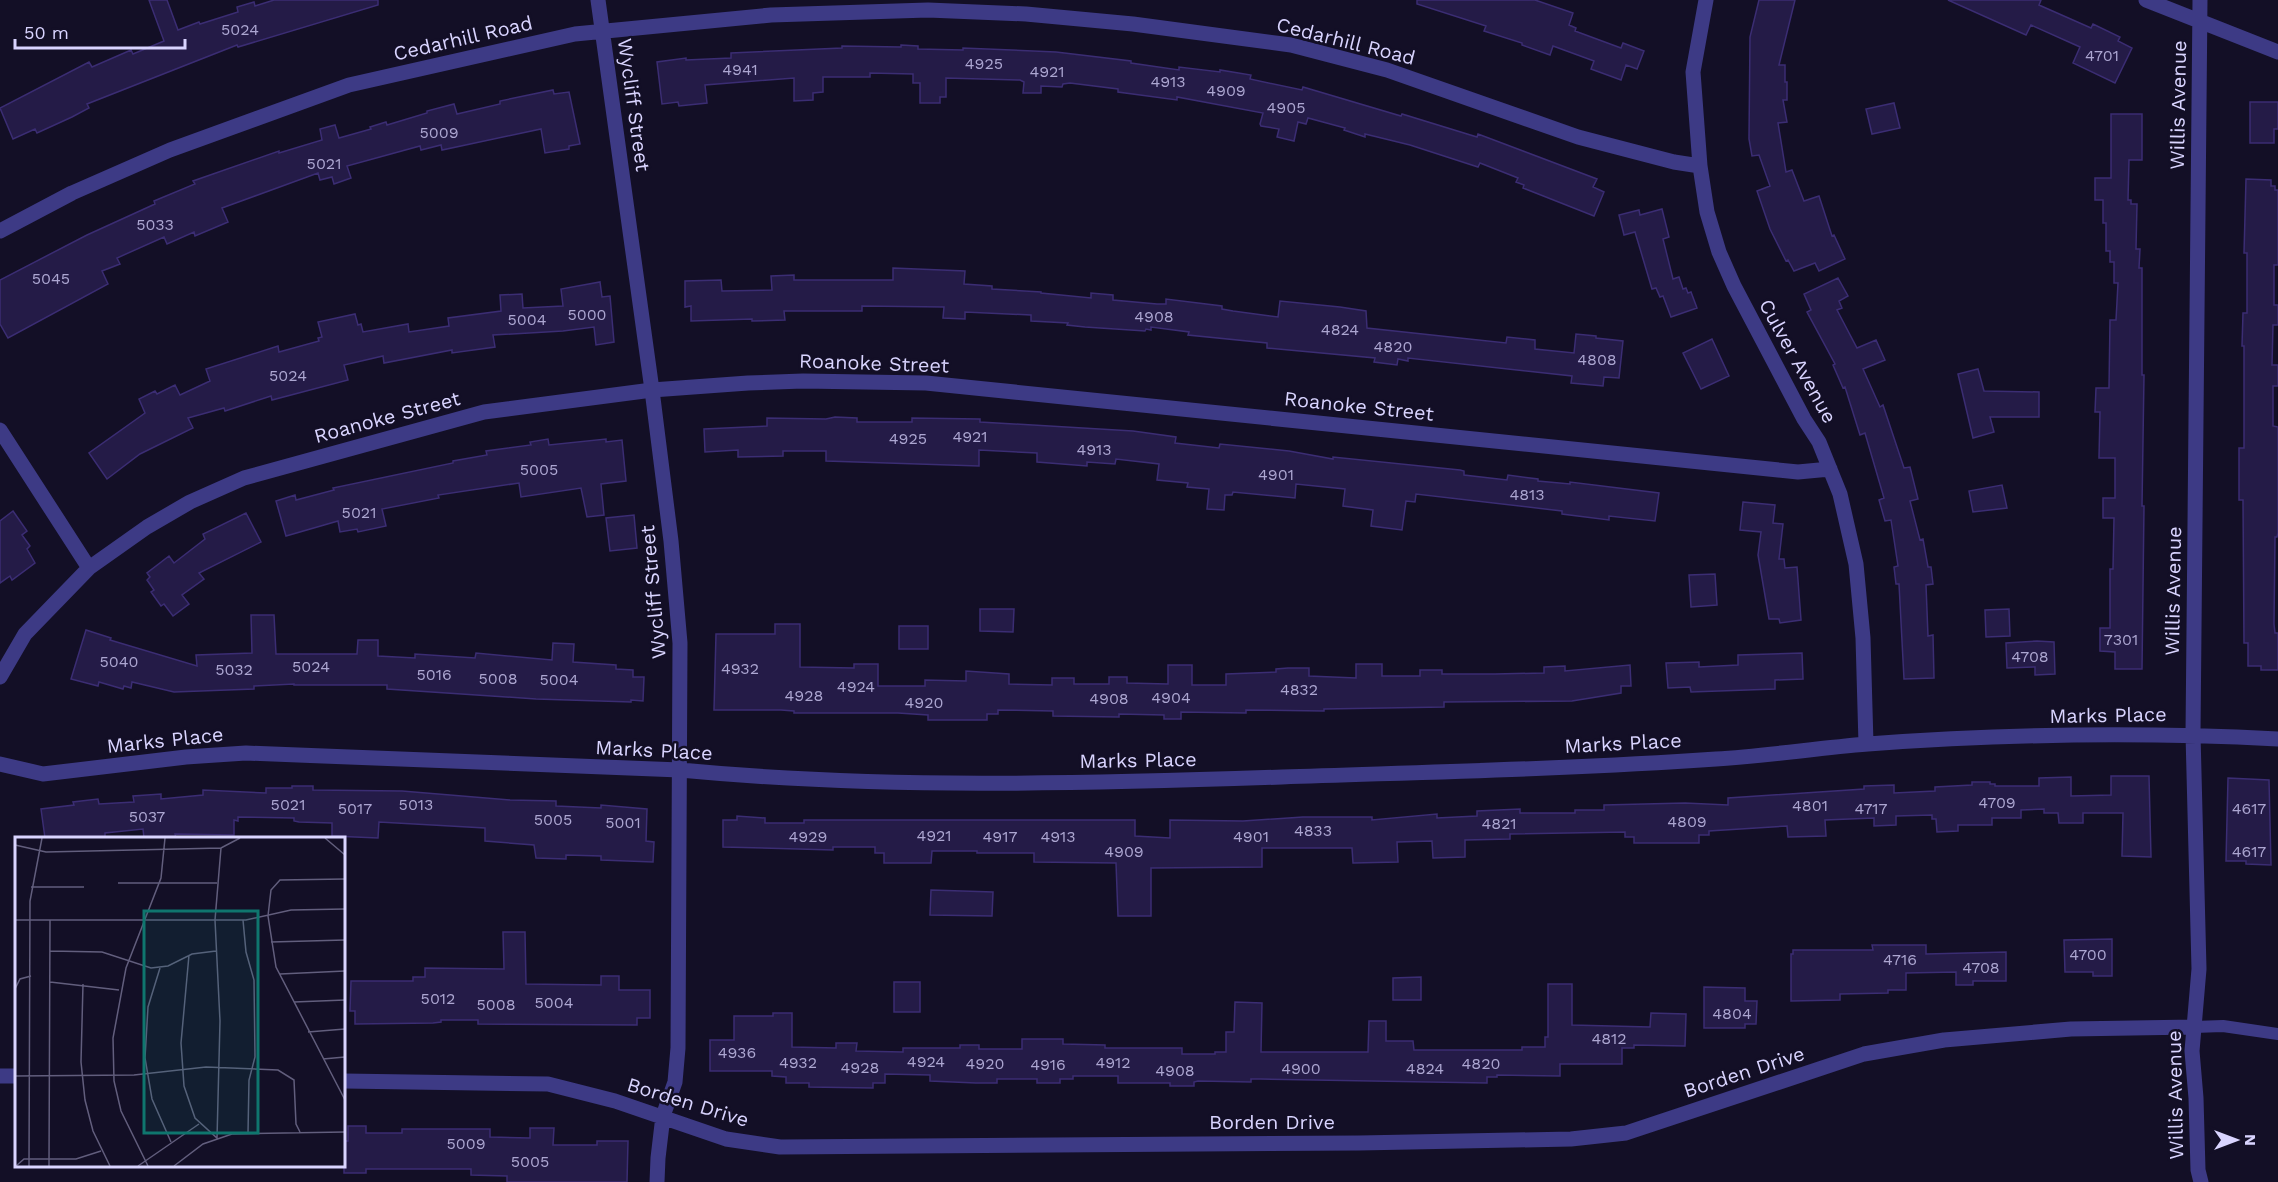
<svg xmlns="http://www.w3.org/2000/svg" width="2278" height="1182" viewBox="0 0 2278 1182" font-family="'Work Sans',sans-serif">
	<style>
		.building { fill: #241b47; stroke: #3b2d73; stroke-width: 1.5 }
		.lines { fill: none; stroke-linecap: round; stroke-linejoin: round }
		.lane { stroke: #3d3a85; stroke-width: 12 }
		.street { stroke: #3d3a85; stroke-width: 15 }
		.labels { text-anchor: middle; stroke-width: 5; stroke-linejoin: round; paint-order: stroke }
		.number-label { font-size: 16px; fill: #aca6d1 }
		.street-label { font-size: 20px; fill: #d9d4ff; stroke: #130f26 }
		.inset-road { fill: none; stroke: #625e7d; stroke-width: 1.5 }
		.view { fill: #0f766e; fill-opacity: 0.15; stroke: #0f766e; stroke-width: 3 }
		.inset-edge { fill: none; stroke: #d9d4ff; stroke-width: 3 }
	</style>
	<rect width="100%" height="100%" fill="#130f26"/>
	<path class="building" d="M149 0H167L178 30 199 22 200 24 238 12 237 7 254 2 255 6 274 0H378V5L238 47 237 45 87 104 89 108 72 117 37 133 35 129 13 139 0 108 89 62 92 67 131 50 133 54 164 41Z
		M1417 0H1535L1573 13 1569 25 1576 28 1575 31 1621 48 1623 43 1644 51 1637 69 1626 65 1621 80 1591 69 1594 61 1553 46 1550 55 1522 45V43L1484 31 1486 26 1417 4Z
		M1759 0H1795L1779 65H1785V82H1787V100H1783L1787 122 1778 123 1786 172 1792 170 1804 201 1819 196 1832 236 1834 235 1845 259 1819 271 1815 263 1794 271 1788 260 1786 261 1770 229 1757 191 1770 186 1759 155 1752 156 1749 139 1750 37Z
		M1948 0H2041L2039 5 2091 28 2093 24 2120 37 2118 41 2132 48 2115 83 2073 63 2080 47 2031 25 2026 35Z
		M901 45 918 46V49L963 50V48L1056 52 1131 61V63L1179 70V67L1220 72V70L1251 75 1250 79 1302 90 1303 87 1401 116 1402 114 1477 137 1478 134 1597 179 1593 187 1604 192 1594 216 1523 188 1524 185 1516 182 1518 178 1480 163 1478 167 1410 145 1365 134V137L1344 130 1345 128 1308 118 1306 124 1298 122 1294 141 1277 137 1279 129 1261 126 1260 124 1263 113 1177 97V100L1118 92V89L1070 83 1063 84 1062 87 1041 86V93H1023L1024 82 1020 80 946 78V97H940V103H920V83H913V74L870 73V77H823V92L813 93V100L794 101V78L705 85 707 103 679 106 678 102 662 104 657 62 686 58V60L731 58V53L842 48V46L901 47Z
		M553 90 554 94 569 92 580 144 569 146V149L545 153 541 129 442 150 441 145 421 150 420 146 347 166 351 178 334 184 332 177 320 180 318 173 222 208 228 222 195 236 194 232 167 244 164 237 117 258 120 264 102 271 108 284 8 338 0 324V280L87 235 155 204 154 201 195 184 193 181 279 151V153L322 140 320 129 335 125 339 138 371 129 370 127 386 122 387 125 427 113V111L454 104 457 114 500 104V101Z
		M2250 102H2278V129H2274V143H2250Z
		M1894 103 1900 128 1872 134 1866 109Z
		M2111 114H2142V160H2129L2128 200H2131V204H2137L2136 249H2140L2139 268H2142V375H2144L2142 506H2144L2142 669H2115V652L2100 651V628H2110V569H2113L2114 518H2103V498H2115V458H2099L2100 412H2095L2096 388H2109L2110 320H2116L2118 283H2114V262H2110V251H2106V223H2103V200H2095V178H2111Z
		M2246 179 2271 180V186H2275V190H2278V265H2274V305H2278V325H2273L2272 365H2278V386H2273V426L2278 427V533L2277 537H2275L2274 624 2275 633H2278V670H2261V666H2248V643H2244L2243 500H2239V448H2244V346H2242L2243 313H2247V253H2244Z
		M1662 209 1669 237 1663 239 1673 279 1679 277 1683 289 1686 288 1688 293 1691 292 1697 308 1671 317 1663 296 1660 297 1656 288 1652 289 1635 232 1624 235 1619 215 1639 210 1640 215Z
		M893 268 965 271 964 284 992 286V289L1041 292V293L1091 298V293L1113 295V300L1157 304H1166V299L1222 306V309L1233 311 1278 317 1280 301 1340 307 1366 311 1367 328 1506 343 1507 337 1535 340V349L1574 353 1576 334 1596 336V338L1623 341 1619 378 1604 377 1603 386 1571 383 1572 376 1408 358V361L1398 359 1397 365 1374 362 1375 358 1267 348V343L1188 335 1189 332 1151 327V330L1146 329 1145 331 1085 327 1067 325 1068 323 1031 321V315L965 312V319L943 318 944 307 862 306V311H784L785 320 752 321V319L691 321V306L685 307V281L721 280 722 291 772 290 771 276 794 275V280H893Z
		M1838 278 1848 296 1839 301 1842 308 1837 310 1857 348 1876 340 1885 360 1863 369 1880 407 1883 405 1904 468 1910 467 1918 499 1910 501 1920 540 1923 539 1928 567H1931L1933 584 1926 585 1928 636 1933 635 1934 678 1904 679 1899 584H1896L1894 567 1898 566 1891 520 1885 521 1879 500 1884 498 1865 433 1860 435 1845 387 1843 388 1833 365 1835 364 1807 312 1811 310 1804 294Z
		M600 282 602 297 610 296 614 342 596 345 594 327 563 331 493 335 495 347 452 353V350L384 363 383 356 344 365 348 380 272 400 271 396 225 411 224 408 188 418 193 428 140 454 107 479 89 453 145 413 139 399 155 391 157 394 175 385 180 395 210 381 206 369 278 346 279 352 319 341 318 338 322 337 318 322 355 314 358 325 361 324 363 332 408 324 409 332 449 326 448 318 501 311 500 295 522 294 523 308 563 306 561 289Z
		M1712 339 1729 376 1701 389 1683 353Z
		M1978 369 1984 391 2039 392V417H1990L1994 432 1973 438 1958 374Z
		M835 417 857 418V422H912V418L980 419V422L1133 431 1176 437 1175 443 1219 448 1220 444 1289 451 1333 459V457L1460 470 1464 471V475L1507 480 1508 475 1538 479V481L1570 484V482L1659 493 1655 521 1609 516V520L1562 514V511L1416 494 1415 502 1406 501 1402 530 1371 526 1373 510 1343 506 1345 489 1296 484 1295 498 1233 492 1232 495H1225L1224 510 1207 509 1209 489 1187 487 1188 483 1157 480 1159 464 1116 459 1115 464 1087 462V466L1037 462V453L979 450V466L826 461V451H783V456L738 457V450L705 452 704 429 767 426V418L826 419Z
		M548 439 549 445 606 439V442L622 440 626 481 601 484 604 515 587 517 581 488 521 497 519 483 438 495 439 498 382 509 386 526 358 532 357 529 340 532 338 521 286 536 276 501 295 495 296 500 334 490 333 488 453 463V461L487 455 486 451 531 445 530 442Z
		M2002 485 2007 508 1973 512 1969 491Z
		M1743 502 1775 505 1773 523 1783 524 1779 559H1784L1785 568 1797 567 1801 620 1780 623 1779 619H1769L1758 555 1761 532 1740 530Z
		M13 511 27 531 22 535 30 546 27 549 35 563 12 580 10 576 0 583V521Z
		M246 513 261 542 199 573 204 579 182 595 189 604 173 616 164 604 161 606 151 592 154 590 147 580 150 577 147 573 169 556 174 563 205 539 203 534Z
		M634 515 637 548 610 551 606 518Z
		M1715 574 1717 605 1691 607 1689 575Z
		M980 609H1014L1013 632 980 631Z
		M2009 609 2010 636 1986 637 1985 610Z
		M251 615H274L276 654H357L358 640H378V656L415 658V654L475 658 476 653 552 660 553 643 574 644 573 662 616 665V669L633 670V677H644L643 701 631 700V702L536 699 387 689V685H294V684L254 686V689L174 692 132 682 131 688 124 686 123 689 99 682 98 686 71 679 86 630 111 638 110 640 197 666 196 655 252 653Z
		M775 624H800V667L854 668V664H878V686H925V680L966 681V671L1009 674V684L1052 685V678H1074V684H1109V677H1127V683L1168 684V665H1192V685H1226V674L1276 672V669L1288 668H1309V676L1356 678V664H1382V676H1420V670H1442V674H1495L1544 673V667L1565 666V671L1630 665 1631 686H1621V693L1572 701 1444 702V707L1324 709V711L1246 710V713L1181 712V719H1164V715L1119 714V717L1053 716V711L998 710V714H987V720H928V715L898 713H794V711L781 710H714L716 634H775Z
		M899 626H928V649H899Z
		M2037 641 2054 642 2055 674 2035 675V667L2007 668 2006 643Z
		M1802 653 1803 679 1775 680V689L1691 692 1690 687 1668 688 1666 663 1699 662V667L1738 665V655Z
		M2111 776H2149L2151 857 2122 856 2123 813H2083V823H2059L2058 813H2044V809L2021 810V818H1992V825H1958V831L1937 832 1936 819H1932V815L1896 816V825L1874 826V818L1825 820 1826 836 1788 837 1787 826 1709 831V835H1699V843H1634V837H1625V832L1510 834V839L1465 840V857L1433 858 1432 841 1397 842 1398 862 1353 863 1352 848H1262V867L1151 868V916H1118L1116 863 1034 862V853H977V851H932L931 863H884V853H875V847H833V850L723 847V820H737V816L765 818V823H804V820H1135V836L1170 838V820L1243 821 1303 817H1372V820L1437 814V818L1477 816V811L1520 809V813H1575V810H1604V805L1685 803 1728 805V798L1864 789V786L1894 785V793L1935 791V787L1972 785V782H1990V784H1995V786H2039V778L2071 777V796L2111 795Z
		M2228 778 2269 780 2271 865 2246 864V861H2226Z
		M292 786H313V790L402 791 510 800 556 801V806L601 808V805L647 809 646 841 654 842 653 862 601 860V856L566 855V859L536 858 534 845 485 841V828L379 822 378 838 332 836V823L299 822 294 821V818L238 817V821L234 820V835L175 834 176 838H144L143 829 105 833V838H45L41 809 74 805 73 802 98 799 99 804 134 802 133 796 161 794V799L203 795V790L266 793V788H292Z
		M931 890 993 892 992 916 930 915Z
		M503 932H525L526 984 601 985V976H619V990H650V1018H637V1025L478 1024V1020H441V1022L433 1023 355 1024V1011H350L351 981H413V977H425V968L504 969Z
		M2112 939V976H2093V972H2065L2064 940Z
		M1872 945H1926V954L2006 952V981H1973V985H1956V972L1906 973V990H1888V993L1840 994V1000L1791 1001V954H1793V950H1873Z
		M1421 977V1000H1393V978Z
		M894 982H920V1012H894Z
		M1548 984H1572V1025L1650 1027 1651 1013 1686 1014 1685 1046 1634 1045V1048H1622V1064H1560V1076L1497 1075V1077H1487V1083L1261 1079H1251V1082L1198 1081 1194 1082V1086H1170V1083H1118V1076H1073V1079H1060V1083H1037V1079H997V1083H976L930 1081V1075L885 1074V1083H873V1088L809 1087V1083H786V1077L772 1076V1071H710V1040H734V1016H773V1013H792V1047L836 1048V1043H857L856 1051 903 1052V1048H960V1045H979V1049H1022V1039H1063V1044L1105 1045V1048H1182V1054H1215V1052H1226V1032H1234L1235 1002 1262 1003 1261 1052H1368L1369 1021H1386V1041H1413L1414 1050H1522V1047H1545V1037H1548Z
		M1704 987 1745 988V1001H1757L1756 1024H1745V1028H1704Z
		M348 1126H366V1133H402V1129H490V1137L530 1138V1128H554L553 1145H597V1141H628L627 1182H507V1176L471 1175V1169H366V1173H344V1141H348Z"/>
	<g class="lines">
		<path class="lane" d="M2194 1027 2223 1026 2278 1034"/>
		<path class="street" d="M598 0 652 390 671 541 680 643 678 1048 675 1082 663 1116 658 1158 657 1182
			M1706 0 1693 72 1700 166 1707 212 1719 252 1734 286 1804 419 1819 442 1840 494 1856 564 1863 638 1866 744
			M2146 0 2278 52
			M2200 0 2193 734 2199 969 2192 1051 2196 1098 2198 1170 2201 1182
			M0 231 72 193 170 150 349 85 575 34 771 15 928 10 1026 14 1133 24 1291 45 1387 70 1578 137 1674 162 1700 166
			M0 430 89 568
			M0 677 25 634 89 568 147 527 190 502 244 478 484 412 652 390 748 383 803 381 926 383 1798 472 1830 469
			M0 764 43 774 186 757 246 753 680 770C879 789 1083 784 1282 777 1427 772 1572 769 1716 759 1767 756 1817 748 1868 744 2004 734 2142 732 2278 739
			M0 1076H16
			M344 1081 548 1084 615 1101 726 1139 780 1147 1359 1143 1571 1139 1626 1133 1864 1054 1944 1040 2071 1029 2194 1027"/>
	</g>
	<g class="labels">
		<g class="number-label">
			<text x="240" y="35">5024</text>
			<text x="2102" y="61">4701</text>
			<text x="984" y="69">4925</text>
			<text x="740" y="75">4941</text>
			<text x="1047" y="77">4921</text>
			<text x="1168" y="87">4913</text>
			<text x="1226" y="96">4909</text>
			<text x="1286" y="113">4905</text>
			<text x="439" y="138">5009</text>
			<text x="324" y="169">5021</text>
			<text x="155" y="230">5033</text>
			<text x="51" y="284">5045</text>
			<text x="587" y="320">5000</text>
			<text x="1154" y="322">4908</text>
			<text x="527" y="325">5004</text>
			<text x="1340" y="335">4824</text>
			<text x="1393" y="352">4820</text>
			<text x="1597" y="365">4808</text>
			<text x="288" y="381">5024</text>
			<text x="970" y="442">4921</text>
			<text x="908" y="444">4925</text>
			<text x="1094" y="455">4913</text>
			<text x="539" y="475">5005</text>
			<text x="1276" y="480">4901</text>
			<text x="1527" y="500">4813</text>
			<text x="359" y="518">5021</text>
			<text x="2121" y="645">7301</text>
			<text x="2030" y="662">4708</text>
			<text x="119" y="667">5040</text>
			<text x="311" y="672">5024</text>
			<text x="740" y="674">4932</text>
			<text x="234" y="675">5032</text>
			<text x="434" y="680">5016</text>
			<text x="498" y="684">5008</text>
			<text x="559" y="685">5004</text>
			<text x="856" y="692">4924</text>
			<text x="1299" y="695">4832</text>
			<text x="804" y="701">4928</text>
			<text x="1171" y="703">4904</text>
			<text x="1109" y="704">4908</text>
			<text x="924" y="708">4920</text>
			<text x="1997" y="808">4709</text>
			<text x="288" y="810">5021</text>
			<text x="416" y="810">5013</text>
			<text x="1810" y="811">4801</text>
			<text x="355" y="814">5017</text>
			<text x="1871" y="814">4717</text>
			<text x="2249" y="814">4617</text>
			<text x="147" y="822">5037</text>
			<text x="553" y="825">5005</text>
			<text x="1687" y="827">4809</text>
			<text x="623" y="828">5001</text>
			<text x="1499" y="829">4821</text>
			<text x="1313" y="836">4833</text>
			<text x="934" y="841">4921</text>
			<text x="808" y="842">4929</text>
			<text x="1000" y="842">4917</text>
			<text x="1058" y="842">4913</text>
			<text x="1251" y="842">4901</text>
			<text x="1124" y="857">4909</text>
			<text x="2249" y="857">4617</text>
			<text x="2088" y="960">4700</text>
			<text x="1900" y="965">4716</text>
			<text x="1981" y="973">4708</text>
			<text x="438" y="1004">5012</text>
			<text x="554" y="1008">5004</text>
			<text x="496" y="1010">5008</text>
			<text x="1732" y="1019">4804</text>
			<text x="1609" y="1044">4812</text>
			<text x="737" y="1058">4936</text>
			<text x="926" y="1067">4924</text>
			<text x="798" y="1068">4932</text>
			<text x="1113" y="1068">4912</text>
			<text x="985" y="1069">4920</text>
			<text x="1481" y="1069">4820</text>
			<text x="1048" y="1070">4916</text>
			<text x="860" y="1073">4928</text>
			<text x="1301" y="1074">4900</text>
			<text x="1425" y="1074">4824</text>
			<text x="1175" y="1076">4908</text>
			<text x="466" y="1149">5009</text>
			<text x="530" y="1167">5005</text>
		</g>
		<g class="street-label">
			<text transform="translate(463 38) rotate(-13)" y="7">Cedarhill Road</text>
			<text transform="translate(1346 41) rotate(14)" y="7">Cedarhill Road</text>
			<text transform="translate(634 105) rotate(82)" y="7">Wycliff Street</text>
			<text transform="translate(2178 105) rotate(-89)" y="7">Willis Avenue</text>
			<text transform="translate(1798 361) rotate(61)" y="7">Culver Avenue</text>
			<text transform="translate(874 363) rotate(2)" y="7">Roanoke Street</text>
			<text transform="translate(1359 406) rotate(6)" y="7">Roanoke Street</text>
			<text transform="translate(387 417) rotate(-15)" y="7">Roanoke Street</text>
			<text transform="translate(2173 591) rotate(-89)" y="7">Willis Avenue</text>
			<text transform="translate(653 592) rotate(-95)" y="7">Wycliff Street</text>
			<text transform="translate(2108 715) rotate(-1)" y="7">Marks Place</text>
			<text transform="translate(165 740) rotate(-6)" y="7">Marks Place</text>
			<text transform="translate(1623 743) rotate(-3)" y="7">Marks Place</text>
			<text transform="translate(654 750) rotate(3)" y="7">Marks Place</text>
			<text transform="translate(1138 760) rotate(-1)" y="7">Marks Place</text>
			<text transform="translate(1744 1072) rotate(-18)" y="7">Borden Drive</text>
			<text transform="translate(2175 1095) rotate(-91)" y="7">Willis Avenue</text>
			<text transform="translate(688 1102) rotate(17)" y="7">Borden Drive</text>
			<text x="1272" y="1129">Borden Drive</text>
		</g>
	</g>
	<g transform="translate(15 837)">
		<rect width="330" height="330" fill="#130f26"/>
		<path class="inset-road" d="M310 1 330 18M0 8 31 15 206 11 225 1M330 42 265 43 256 53 253 79 261 130 330 263M103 46H202M16 50H69M0 83H231L276 73 330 72M228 83 231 115 239 143 240 220 234 243 233 296M256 105 330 103M35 114 87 115 136 131 153 129 177 117 201 114M174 118 166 206 169 249 180 281 202 301 205 184 200 83 206 11M145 131 133 170 130 221 137 262 156 305M265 137 330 134M35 145 104 153M68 147 66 225 70 263 78 294 95 329M0 152 5 142 16 139M279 165 330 163M293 195 330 192M308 222 330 220M0 239 119 238 191 230 263 233 279 243 281 287 285 295M1 329 9 322H61L86 314M14 329 15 64 27 1M34 329 35 83M123 329 184 287M133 329 106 274 99 244 98 201 111 131 146 41 150 1M159 329 188 307 217 297 330 295"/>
		<path class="view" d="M129 74H243V296H129Z"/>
		<rect width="330" height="330" class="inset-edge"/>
	</g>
	<g transform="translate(2236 1140) rotate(90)" stroke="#130f26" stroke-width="4.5" paint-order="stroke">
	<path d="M0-4.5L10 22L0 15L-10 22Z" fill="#d9d4ff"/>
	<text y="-9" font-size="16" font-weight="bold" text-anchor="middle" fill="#d9d4ff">N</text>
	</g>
	<path d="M15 39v9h170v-9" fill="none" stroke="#d9d4ff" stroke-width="3"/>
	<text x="24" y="39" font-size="18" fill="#d9d4ff" stroke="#130f26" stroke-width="4.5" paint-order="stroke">50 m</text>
</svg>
